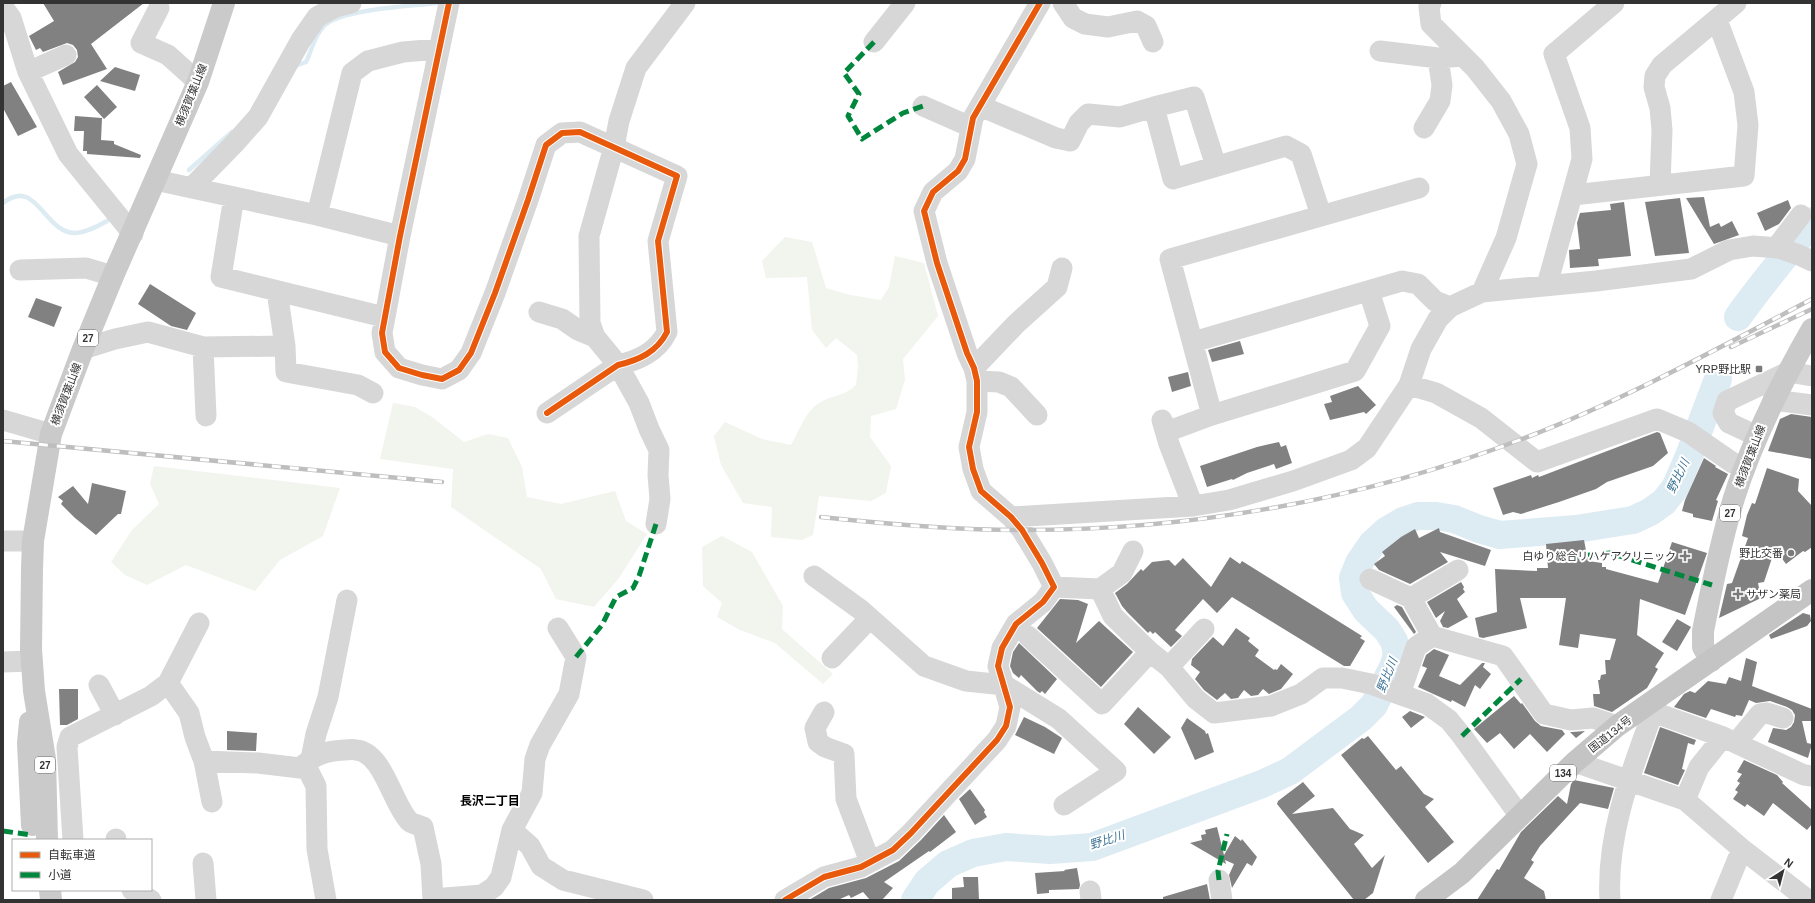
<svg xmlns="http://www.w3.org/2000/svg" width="1815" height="903" viewBox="0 0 1815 903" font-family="Helvetica,'Noto Sans JP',sans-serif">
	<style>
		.green { fill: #f1f5ed }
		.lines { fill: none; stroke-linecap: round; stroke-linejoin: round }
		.stream { stroke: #ddebf3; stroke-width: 4.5 }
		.river { stroke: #ddebf3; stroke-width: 28 }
		.building { fill: #818181 }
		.minor { stroke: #d7d7d7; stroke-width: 21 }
		.major { stroke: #cacaca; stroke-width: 22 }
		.highway { stroke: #c4c4c4; stroke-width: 22 }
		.rail-casing { stroke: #bebebe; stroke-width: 4.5 }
		.rail { stroke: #fff; stroke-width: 3; stroke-dasharray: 9; stroke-linecap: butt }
		.quiet { stroke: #00873e; stroke-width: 5; stroke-dasharray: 10 5; stroke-linecap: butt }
		.cycleway-casing { stroke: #fff; stroke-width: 8 }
		.cycleway { stroke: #e8590c; stroke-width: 6 }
		.poi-dot { fill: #7a7a7a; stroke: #fff; stroke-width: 1.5 }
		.labels { text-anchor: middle; stroke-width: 4; stroke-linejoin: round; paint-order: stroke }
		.shield { fill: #fff; stroke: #707070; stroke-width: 1 }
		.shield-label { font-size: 10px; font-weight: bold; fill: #333 }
		.street-label { font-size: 11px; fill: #333; stroke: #fff }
		.poi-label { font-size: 11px; fill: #333; stroke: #fff; text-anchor: end }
		.water-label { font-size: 12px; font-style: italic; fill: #3f7597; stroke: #fff }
		.neighbourhood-label { font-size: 12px; font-weight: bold; fill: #000; stroke: #fff }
	</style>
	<rect width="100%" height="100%" fill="#fff"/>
	<path class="green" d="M785 237 812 242 826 288 850 295 881 300 889 287 895 256 924 263 938 316 903 359 905 380 896 409 871 416 870 437 891 466 886 493 871 501 819 496 813 535 802 540 771 537 772 507 743 503 721 465 714 436 725 422 762 439 791 445C799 431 805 412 819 403 831 395 846 396 856 385L858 367 857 355 836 338 826 348 812 330 807 277 766 278 762 261Z
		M393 403 415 407 432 417 464 442 488 434 508 438 522 467 527 497 561 504 615 491 626 521 647 534 619 578 594 607 556 599 541 569 451 507 453 469 380 459Z
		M154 466 340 488 323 536 280 560 255 591 186 565 147 585 125 575 111 562 132 530 159 504 150 484Z
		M722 536 752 552 783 606 782 629 833 674 823 684 775 643 740 630 717 617 722 603 703 586 702 547Z"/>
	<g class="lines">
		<path class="stream" d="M295 66 306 62C312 50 314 36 324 26 340 9 412 6 437 3
			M189 170 232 132
			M3 203C37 176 44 234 76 233 88 232 98 226 107 221"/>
		<path class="river" d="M1738 317C1761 284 1788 254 1812 221
			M915 900 927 882 948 864 973 853 1006 847 1050 850 1092 847 1262 784 1290 771 1361 718 1374 705 1394 665 1397 653 1394 641 1387 630 1366 610 1355 593 1353 578 1359 563 1372 544 1386 531 1403 521 1418 516H1436L1454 519 1479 529 1500 535 1576 529 1633 520 1650 512 1664 502 1675 488 1689 456 1718 379"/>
	</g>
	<path class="building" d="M43 3H144L91 44 107 69 63 85 58 72 75 62 78 57 77 50 73 45 67 43 43 52 40 48 36 50 29 36 54 21Z
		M115 67 140 75 135 91 100 81Z
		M11 82 37 127 18 136 3 108V86Z
		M97 85 117 107 104 119 84 97Z
		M75 116 102 118 101 140 114 141V144L141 155 140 158 87 154V151H83L84 131H74Z
		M1704 197 1710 227 1719 223 1721 227 1732 221 1739 235 1714 244 1686 198Z
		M1680 198 1689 253 1655 256 1645 202Z
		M1788 200 1791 208 1779 224 1765 231 1757 213Z
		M1624 202 1631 256 1598 259 1599 266 1570 268 1569 250 1580 249 1577 223 1580 213 1611 210 1610 204Z
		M150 284 196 313 187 330 171 326 138 304Z
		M36 298 62 307 54 327 28 317Z
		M1240 341 1244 354 1212 362 1208 350Z
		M1188 372 1191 386 1172 392 1168 377Z
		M1358 386 1376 405 1366 414 1364 412 1330 420 1324 404 1332 402 1330 396Z
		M1791 414 1812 417V459L1768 451 1780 419Z
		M1657 432 1660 433 1668 453 1653 466 1607 482 1596 489 1559 502 1521 514 1513 512 1503 515 1493 488 1531 475 1532 478 1538 475 1539 477Z
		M1279 442 1281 447 1286 445 1292 463 1276 469 1274 464 1247 473 1233 480 1232 479 1207 487 1200 466 1257 447Z
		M1704 458 1716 466 1715 467 1728 474 1716 500 1718 501 1712 521 1693 517V514L1682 511 1685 500Z
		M1767 468 1799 479 1798 491 1812 506V547L1805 552 1803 551 1786 564 1775 549 1764 582 1758 583 1761 598 1719 618 1727 584 1732 583 1748 538 1742 536 1747 515 1752 503 1755 504Z
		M92 483 126 491 121 514H118L96 535 75 518 61 504 63 501 58 497 73 486 88 504Z
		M1439 528 1440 532 1491 550 1485 566 1440 552 1448 562 1410 584 1379 570 1374 564 1385 556 1382 552 1401 537 1415 529 1419 538Z
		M1584 540 1588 561 1602 563V567H1606V569L1658 583 1672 542 1707 553 1685 615 1640 599 1637 635 1664 653 1655 667 1658 669 1647 688 1612 712 1594 706 1593 694H1600L1598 680H1600L1601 675 1606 674 1605 660H1610L1616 639 1580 634 1578 648 1559 645 1566 598H1520L1527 628 1483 638 1479 637 1475 618 1497 612 1495 569 1537 571V568H1548L1546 544Z
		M1230 557 1240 564 1242 561 1362 636 1360 638 1365 641 1350 666H1344L1232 597 1217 613 1203 599 1175 630 1182 636 1171 647 1155 632 1153 634 1150 631 1148 633 1128 613 1122 606 1115 593 1127 584 1141 569 1143 571 1152 562 1169 560 1175 566 1183 558 1211 587Z
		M1461 582 1464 587 1463 589 1465 592 1457 599 1468 617 1448 628 1443 627 1440 621 1445 611 1436 618 1427 602Z
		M1060 599 1078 600 1088 604 1076 643 1099 621 1133 652 1101 687 1037 628Z
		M1397 605 1402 607 1416 632 1414 634 1394 607Z
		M1803 613 1810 615 1811 621 1807 626 1771 639 1769 635Z
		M1677 619 1691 627 1677 651 1662 642Z
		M1236 628 1250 638 1248 641 1259 650 1255 656 1274 670 1275 669 1277 670 1281 664 1293 674 1281 689 1269 694 1263 689 1258 695 1251 696 1244 690 1238 698 1231 699 1225 693 1217 700 1204 690 1195 679 1200 672 1191 665 1192 659 1213 637 1223 646Z
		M1019 643 1057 679 1045 694 1042 691 1040 693 1037 691 1021 675 1019 678 1013 673 1010 666 1013 652Z
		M1434 649 1449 655 1439 676 1460 685 1482 663H1485L1483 667 1491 674 1480 689 1475 685 1465 707 1452 700 1451 702 1418 687 1427 668 1422 666 1426 655Z
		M1746 658 1757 662 1752 686 1812 709V721H1802L1807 743 1812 744 1808 758 1768 742 1773 728 1786 730 1791 727 1794 722 1795 715 1792 710 1787 707 1770 701 1756 703 1749 700 1742 716 1736 715 1735 717 1711 709 1706 718 1674 707 1684 694 1690 691 1695 693 1708 681 1726 684 1729 677 1741 681Z
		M59 689H78V719L67 725H60Z
		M1514 696 1521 704 1522 703 1535 721 1541 726 1562 730 1565 734 1547 752 1530 734 1514 749 1500 733 1487 743 1474 729Z
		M1138 707 1171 737 1154 754 1124 724Z
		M1410 711 1425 717 1411 728 1402 717Z
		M1024 717 1045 727 1062 738 1054 754 1015 735Z
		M1187 718 1205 731 1206 734 1208 733 1214 752 1195 760 1181 728Z
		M1660 727 1696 740 1694 745 1688 743 1682 769 1685 770 1678 785 1644 773Z
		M227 731 257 733 256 751 227 750Z
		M1585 731 1576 738 1570 732H1572Z
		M1368 736 1396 770 1401 766 1424 794 1434 799 1425 807 1454 842 1428 863 1341 755 1362 738 1364 739Z
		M1744 760 1777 775 1783 782 1782 783 1812 810V824L1807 830 1773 803 1764 816 1747 804 1745 807 1733 799 1738 792 1735 790 1740 783 1737 781 1742 774 1737 772Z
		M1574 780 1614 788 1608 809 1580 803 1540 846 1531 860 1534 862 1524 878 1544 891 1546 900H1477L1497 869 1499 870 1521 832 1558 796 1567 804 1571 784Z
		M1303 782 1315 796 1292 814 1333 808 1350 829 1364 835 1354 844 1372 868 1385 855 1373 893 1364 900H1354L1277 804 1278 801Z
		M970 789 985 810 984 812 987 817 975 825 959 799Z
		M944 815 956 832 930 852 929 851 884 882 893 888 882 900H870L863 892 851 898 849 895 838 900H809L829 888 866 878 899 861 921 840Z
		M1217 827 1224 855 1235 836 1241 841 1242 839 1257 857 1252 866 1247 863 1232 888 1229 875 1234 864 1225 860 1226 864 1190 843 1202 840 1201 835 1206 834 1205 830Z
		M1077 868 1080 885 1079 889 1049 890V893L1037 894 1035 873 1065 871 1064 870Z
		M963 877H978L979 900H952V888L964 887Z
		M1207 884 1210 900H1163V897Z"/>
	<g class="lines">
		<path class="minor" d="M449 3 400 236 382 333 385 352 399 368 422 375 442 379 459 370 471 353 495 293 528 200 546 145 562 133 580 132 677 176 658 241 667 332C657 352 639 360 618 365L547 413
			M1063 3 1073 18 1085 24 1108 27 1137 21 1146 26 1153 42
			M1431 3 1429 7 1431 24 1475 68 1501 101 1519 134 1527 164 1506 238 1482 292
			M3 7 11 18 28 72 68 154 133 234
			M159 8 141 43 168 55 198 82
			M874 42 905 3
			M1380 51 1438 58 1463 56
			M28 72 66 55
			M923 106 971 127
			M980 106 1056 138 1070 141 1079 123 1088 114 1120 117 1154 107 1173 179 1286 146 1301 154 1321 215
			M1154 107 1194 97 1216 166
			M1424 128 1440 101 1442 85 1438 58
			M155 180 317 215 400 236
			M1660 185 1662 130 1660 108 1654 87 1655 76 1662 65 1736 3
			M192 187 234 144 258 117 301 40 317 17 335 7 351 3
			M1573 195 1744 176 1748 125 1744 92 1717 20
			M234 197 221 277 384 317
			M317 215 352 73 368 61 403 52 439 49
			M1776 248 1801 215
			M20 270 86 268 113 276
			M1547 285 1582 159 1580 128 1554 54 1614 3
			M277 291 285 346 286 372 358 385 373 393
			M539 312 562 319 578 330 595 337
			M1193 342 1402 281 1418 284 1435 301 1450 307
			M203 347 206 416
			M83 349 115 339 148 332 203 347 285 346
			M974 368 1016 324 1057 287 1062 268
			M977 381 999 382 1011 387 1037 415
			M1409 385 1436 393 1481 418 1537 462 1657 419 1688 432 1733 463 1745 467
			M1773 400 1812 405
			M1212 415 1170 259 1419 188
			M3 420 51 434
			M1162 420 1169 444 1193 506
			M1166 432 1212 415 1355 371 1380 326 1369 291
			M1757 436 1729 423 1723 413 1727 401 1788 372 1812 376
			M1011 517 1193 506 1229 500 1293 481 1351 460 1367 448 1409 385 1421 349 1438 319 1450 307 1482 292 1596 281 1691 269 1729 250 1753 246 1779 248 1799 255 1812 261
			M656 524 660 499 658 475 659 450 649 429 639 403 618 365 595 337 590 323 589 236 614 147 619 121 636 68 685 3
			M3 541H33
			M814 576 861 610 924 666 966 681 1004 685 1059 719 1116 771 1064 805
			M1370 579 1411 598 1432 636
			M1054 587 1100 589 1113 616 1150 652 1169 667 1196 699 1214 713 1271 706 1301 694 1323 678H1342L1371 684 1427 704 1449 720 1462 736 1520 816
			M1100 589 1122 573 1133 551
			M1411 598 1458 570
			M1028 636 1102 704 1150 652
			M832 658 870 618
			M3 662 32 661
			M1169 667 1204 629
			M168 683 189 713 195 737 204 761 258 763 300 768C315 755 324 751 344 750 348 750 352 749 356 750 383 752 392 803 409 821 412 824 419 825 423 827L431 864 433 900
			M99 685 115 715
			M1400 694 1416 647 1432 636 1503 656 1544 714 1571 720 1593 718 1617 726
			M824 712 815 728 818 742 825 747 844 754 846 799 870 862
			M1653 712 1723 737 1804 775 1812 776
			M1736 743 1760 714 1767 713 1783 718
			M311 759 316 734 328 697 347 600
			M204 761 212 802
			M1575 762 1685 800 1742 849 1808 900
			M305 764 316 786 317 849 326 900
			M1685 800 1699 767 1723 737
			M512 830 530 846 541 866 563 880 643 900
			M116 839V840
			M73 840 67 747 70 737 151 696 168 683 199 623
			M203 863 206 900
			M1219 880 1222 900
			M132 890 151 900
			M1090 891 1091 900
			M433 899 482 895 494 887 501 877 512 830 532 793 535 759 540 745 569 694 576 657 558 628
			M785 900 824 877 861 867 893 850 911 833 997 740 1006 726 1010 707 998 666 1002 648 1016 624 1043 602 1054 587 1042 563 1022 530 1011 517 981 491 973 469 969 447 977 412V381L974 368 967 353 937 263 924 211 933 192 958 171 965 159 973 118 1040 3
			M1610 900C1606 835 1631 772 1653 712L1652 702
			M1721 900 1742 849"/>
		<path class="major" d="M1711 661 1703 647V631C1712 586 1721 541 1734 498 1753 438 1781 383 1812 329
			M30 722 28 743 32 825
			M47 840 45 759 34 691 31 649 32 569 33 541 51 434 83 349 113 276 198 82 224 3
			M50 890 51 900"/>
		<path class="highway" d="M1426 900 1462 873 1575 762 1617 726 1812 590"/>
		<g class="rail-casing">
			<path id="rail" d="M1731 347 1812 309
				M3 441 442 482
				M821 517C886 524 952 530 1018 530 1188 531 1362 500 1522 439 1622 401 1717 349 1812 299"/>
		</g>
		<use href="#rail" class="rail"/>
		<path class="quiet" d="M874 42 844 73 859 94 848 116 862 139 903 113 923 106
			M1558 558 1610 553 1712 585
			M576 657 602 625 616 597 633 588 639 576 656 524
			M1462 736 1521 679
			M3 831 32 835
			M1219 880 1218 871 1227 834"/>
		<g class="cycleway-casing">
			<path id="cycleway" d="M449 3 400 236 382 333 385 352 399 368 422 375 442 379 459 370 471 353 495 293 528 200 546 145 562 133 580 132 677 176 658 241 667 332C657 352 639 360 618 365L547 413
				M785 900 824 877 861 867 893 850 911 833 997 740 1006 726 1010 707 998 666 1002 648 1016 624 1043 602 1054 587 1042 563 1022 530 1011 517 981 491 973 469 969 447 977 412V381L974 368 967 353 937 263 924 211 933 192 958 171 965 159 973 118 1040 3"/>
		</g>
		<use href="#cycleway" class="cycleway"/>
	</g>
	<g class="poi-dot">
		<rect x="1755" y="365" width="8" height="8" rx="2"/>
		<circle cx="1791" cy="553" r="4"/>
		<path d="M1683 550h4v4h4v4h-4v4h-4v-4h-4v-4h4z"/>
		<path d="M1736 588h4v4h4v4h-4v4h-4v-4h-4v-4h4z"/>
	</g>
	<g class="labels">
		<g class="shield">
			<rect x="78" y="330" width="20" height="16" rx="3"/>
			<rect x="1720" y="505" width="20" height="16" rx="3"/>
			<rect x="35" y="757" width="20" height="16" rx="3"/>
			<rect x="1550" y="765" width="26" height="16" rx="3"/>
		</g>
		<g class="shield-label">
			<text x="88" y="342">27</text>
			<text x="1730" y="517">27</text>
			<text x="45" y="769">27</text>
			<text x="1563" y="777">134</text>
		</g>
		<g class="street-label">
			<text transform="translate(191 95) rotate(-68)" y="4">横須賀葉山線</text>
			<text transform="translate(66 394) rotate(-69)" y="4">横須賀葉山線</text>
			<text transform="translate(1750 456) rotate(-69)" y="4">横須賀葉山線</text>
			<text transform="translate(1610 734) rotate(-38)" y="4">国道134号</text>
		</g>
		<g class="poi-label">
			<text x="1751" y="373">YRP野比駅</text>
			<text x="1783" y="557">野比交番</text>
			<text x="1676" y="560">白ゆり総合リハケアクリニック</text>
			<text x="1746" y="598" text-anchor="start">サザン薬局</text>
		</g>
		<g class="water-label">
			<text transform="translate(1678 476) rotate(-64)" y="4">野比川</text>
			<text transform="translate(1387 675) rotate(-68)" y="4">野比川</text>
			<text transform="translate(1107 840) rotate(-18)" y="4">野比川</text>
		</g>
		<g class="neighbourhood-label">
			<text x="490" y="805">長沢二丁目</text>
		</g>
	</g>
	<rect width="1815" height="903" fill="none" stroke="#333333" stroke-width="8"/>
	<rect x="12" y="839" width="140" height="52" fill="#ffffff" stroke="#adadad"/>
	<rect x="20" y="852" width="20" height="6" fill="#e8590c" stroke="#adadad"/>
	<text x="48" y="859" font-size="12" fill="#333333">自転車道</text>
	<rect x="20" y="872" width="20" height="6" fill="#00873e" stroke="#adadad"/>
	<text x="48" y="879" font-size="12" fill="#333333">小道</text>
	<g transform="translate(1783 871) rotate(36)" stroke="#ffffff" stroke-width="3" paint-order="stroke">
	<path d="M0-3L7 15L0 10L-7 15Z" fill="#333333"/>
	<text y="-6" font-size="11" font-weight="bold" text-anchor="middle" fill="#333333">N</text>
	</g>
</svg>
